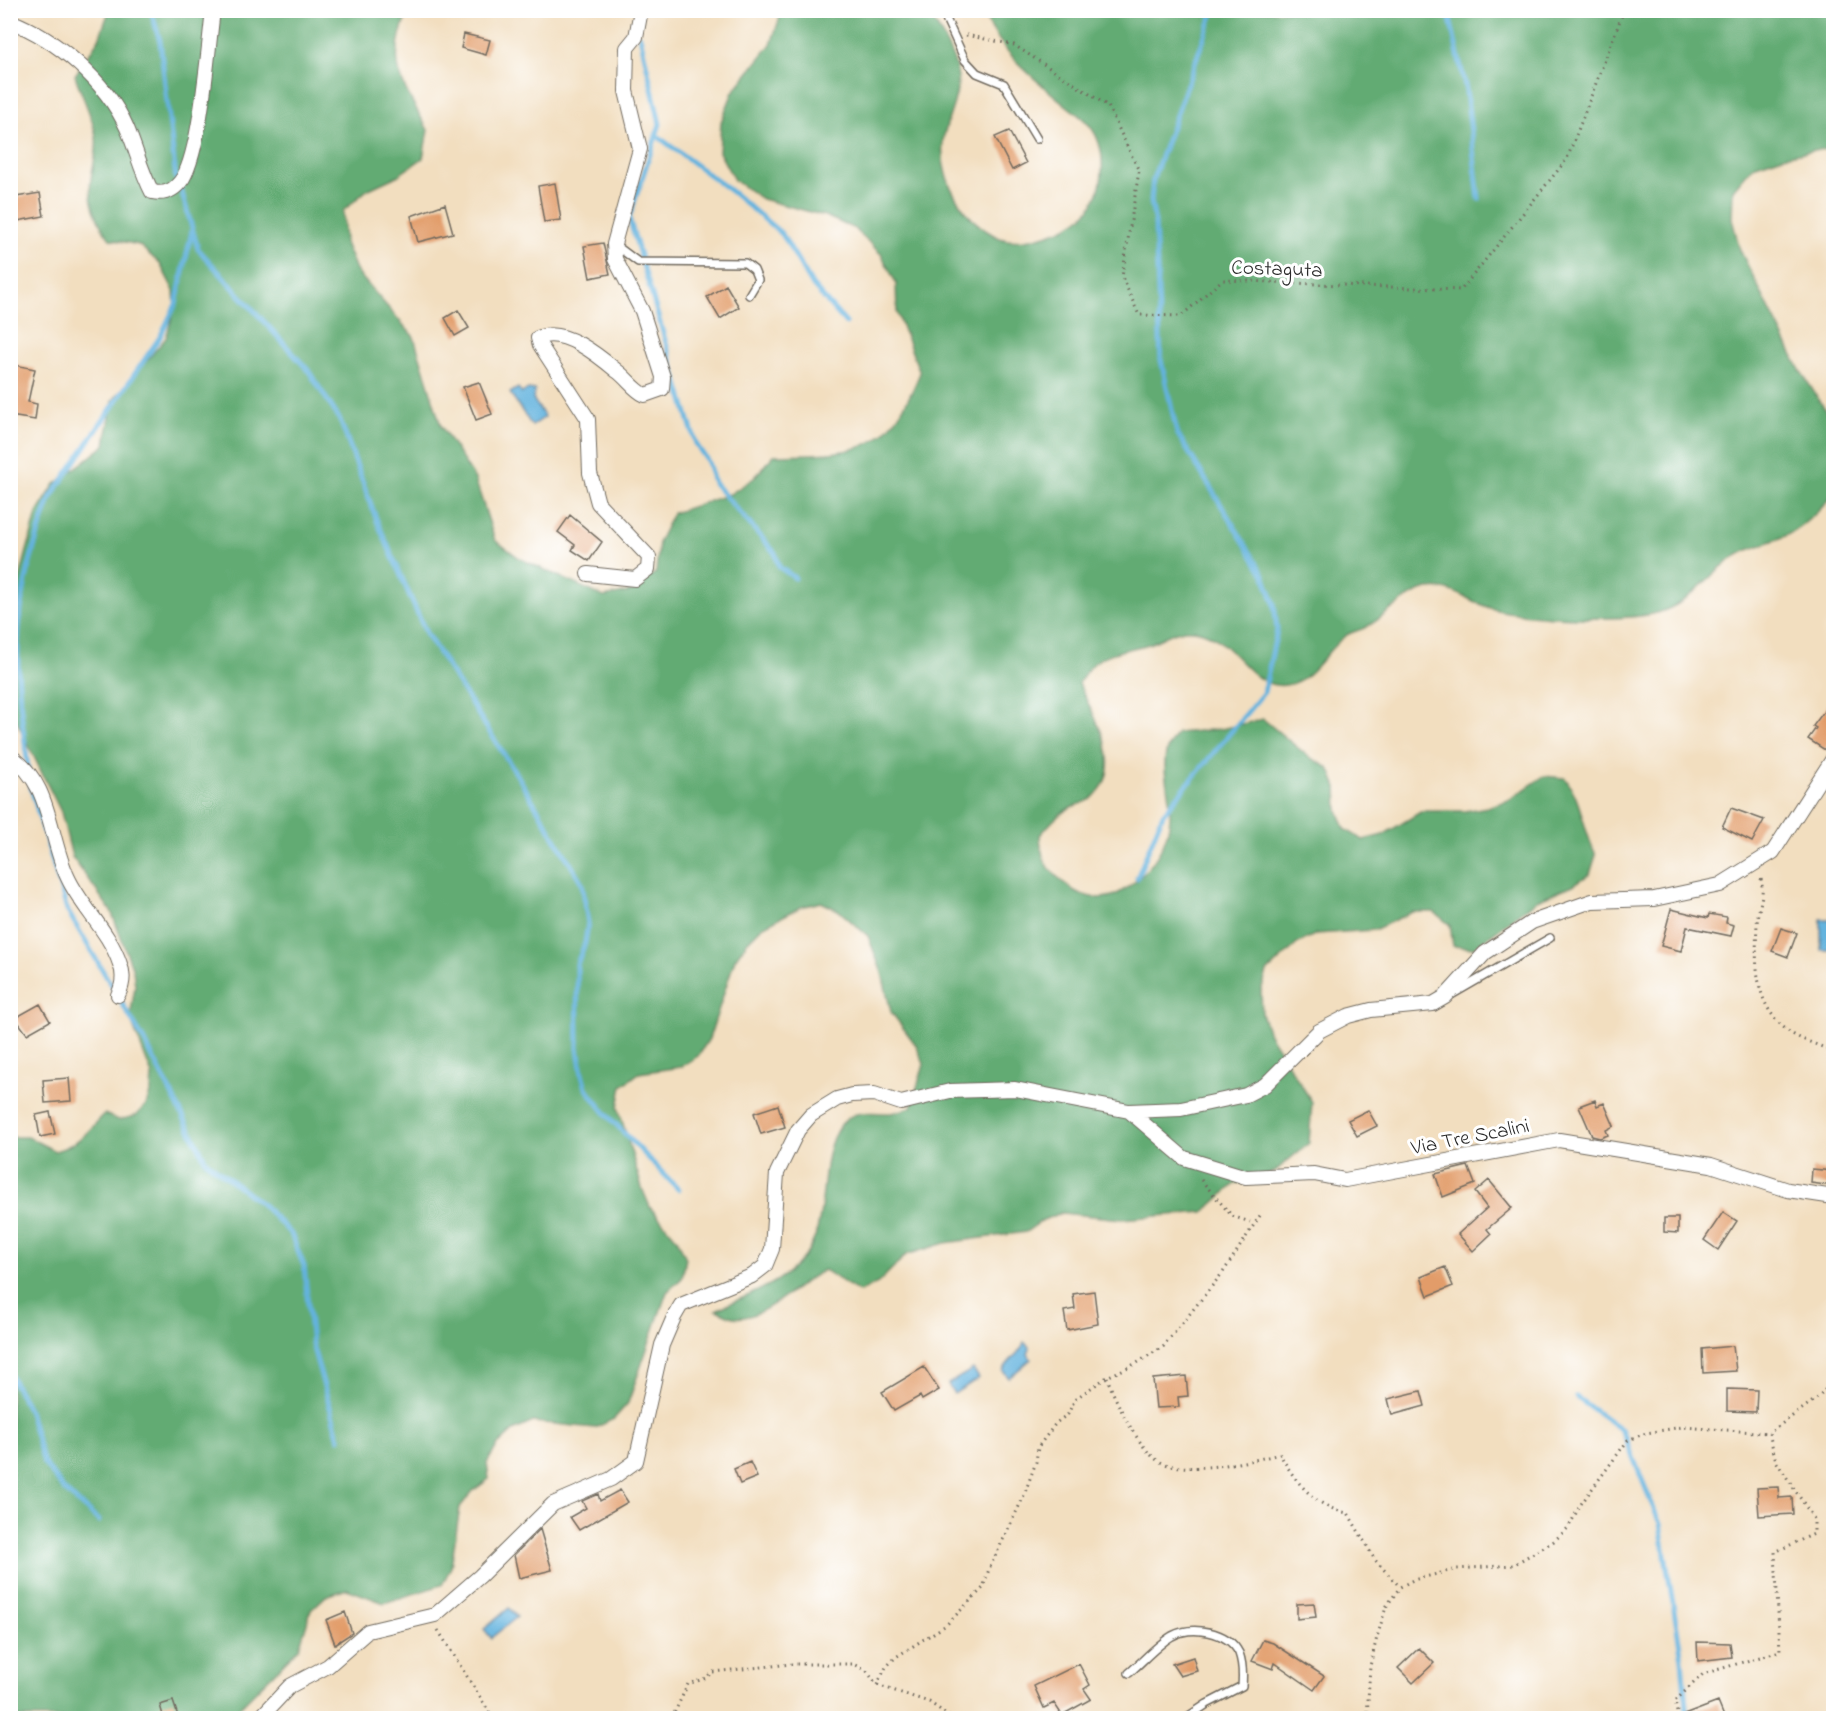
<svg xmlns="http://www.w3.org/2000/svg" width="1844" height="1729" viewBox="0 0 1844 1729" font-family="'Indie Flower',sans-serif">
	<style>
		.forest { fill: #62ab73; stroke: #466b4f; stroke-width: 1.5 }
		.water { fill: #63b3de; stroke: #476f84; stroke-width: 1.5 }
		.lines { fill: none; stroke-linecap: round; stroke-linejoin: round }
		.stream { stroke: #63b3de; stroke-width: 5 }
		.building { fill: #e29c69 }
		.service-casing { stroke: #716a5f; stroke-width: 10 }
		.minor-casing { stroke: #716a5f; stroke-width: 16 }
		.path { stroke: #716a5f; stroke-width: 3; stroke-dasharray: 1.5 4.5; stroke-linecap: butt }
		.service { stroke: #fff; stroke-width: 7 }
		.minor { stroke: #fff; stroke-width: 14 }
		.labels { text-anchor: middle; stroke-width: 6; stroke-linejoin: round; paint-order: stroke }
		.street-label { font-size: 21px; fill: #2b2b2b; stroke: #fff }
	</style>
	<rect width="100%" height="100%" fill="#fff"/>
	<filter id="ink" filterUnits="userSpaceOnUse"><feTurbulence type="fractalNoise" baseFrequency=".0167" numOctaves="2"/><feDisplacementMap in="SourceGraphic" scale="12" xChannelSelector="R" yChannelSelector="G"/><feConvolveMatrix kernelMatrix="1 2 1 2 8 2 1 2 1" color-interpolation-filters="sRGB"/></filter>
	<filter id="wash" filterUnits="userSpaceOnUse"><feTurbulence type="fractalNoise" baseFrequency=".008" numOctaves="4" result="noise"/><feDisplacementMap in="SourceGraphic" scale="24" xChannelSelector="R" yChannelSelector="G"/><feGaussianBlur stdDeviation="1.35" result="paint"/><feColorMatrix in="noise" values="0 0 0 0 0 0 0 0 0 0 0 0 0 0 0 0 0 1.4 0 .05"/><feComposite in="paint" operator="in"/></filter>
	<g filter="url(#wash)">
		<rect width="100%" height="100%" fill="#f2debf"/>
		<path class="forest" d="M109 11H409C384 64 403 84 428 130L423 158 397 176 367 190 343 211 345 243 357 272 414 337 441 426 475 479 495 540 521 559 604 597 633 591 656 572 659 541 673 513 730 494 754 478 774 455C857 453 886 457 920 373L897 313 896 283 881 254 855 229 825 216 762 199 734 180 719 152 721 122 733 92 771 44 782 11H926C938 26 958 61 958 80 958 102 945 121 943 142 939 180 964 222 1000 238 1015 244 1034 239 1049 234 1061 230 1075 224 1085 214 1106 193 1108 149 1090 126 1083 117 1070 109 1062 102 1027 73 1002 53 982 11H1833V149L1814 150 1783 156 1753 166 1733 190 1732 219 1740 250 1800 370 1833 422V491C1829 505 1798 530 1785 536 1772 542 1759 545 1746 551 1713 566 1697 599 1663 611 1628 623 1535 618 1497 610 1469 604 1451 581 1421 591 1402 598 1386 616 1368 626 1361 631 1351 631 1344 637 1324 652 1313 681 1286 685 1245 691 1232 626 1184 630 1170 632 1156 643 1142 646 1112 653 1094 654 1079 683 1092 717 1130 766 1092 798 1087 803 1078 804 1071 807 1058 814 1050 824 1040 835 1041 859 1045 866 1063 882 1076 895 1099 903 1117 894 1145 879 1170 847 1170 813 1170 794 1162 771 1166 753 1167 747 1173 739 1177 733L1221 729 1263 719 1309 757 1329 768 1337 787 1338 810 1345 829 1363 840 1383 835 1422 811H1465L1487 807 1509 800 1544 776 1565 778C1583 802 1582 828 1596 855L1590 874 1573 885 1537 900 1473 948 1453 946 1450 925 1434 912H1412L1374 930 1316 934 1297 944 1267 972 1261 991 1262 1014 1269 1034 1312 1102 1309 1143 1274 1172 1235 1184 1204 1212 1122 1219 1061 1213 1043 1220 1026 1232 945 1243 906 1255 878 1283 859 1292 824 1270C799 1282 760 1323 734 1317 728 1316 722 1312 716 1310 748 1294 788 1283 808 1251 832 1214 814 1142 848 1118 859 1110 876 1113 889 1113 896 1113 904 1109 911 1107L924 1064 916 1045 891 1012 882 973 868 936 838 910 821 902 801 907 762 927 747 942 735 959 709 1039 698 1056 681 1067 639 1073 622 1086 618 1107 642 1188 650 1207 677 1239 686 1258 682 1278 667 1292 628 1403 614 1419 595 1428 533 1422 513 1431 497 1446 487 1463 489 1479 473 1491 460 1507 451 1567 442 1585 384 1603 347 1589 326 1596 311 1610 299 1648 229 1718H11L10 1137H28L55 1151C78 1145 89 1131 104 1114L119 1120 135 1116 146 1105 151 1090 152 1075 130 1018 135 986 133 970 111 911 72 857 61 812 14 716 10 703 11 611 37 513 55 484 105 445 113 400 166 338 175 308 174 291 160 264 139 245 110 239C97 223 88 200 91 179 93 164 98 152 96 137 93 117 81 95 75 75L99 39Z"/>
		<path class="water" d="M518 388 522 393 528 389 535 390 533 399 545 417 532 426 510 393Z
			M1821 919H1833V950H1821Z
			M1024 1342 1030 1348 1028 1354 1031 1359 1009 1378 1003 1371C1008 1359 1020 1355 1024 1342Z
			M973 1369 979 1378 954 1394 948 1384Z
			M509 1608 517 1617 491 1638 484 1629Z"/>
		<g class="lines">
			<path class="stream" d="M151 10 160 41 176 179
				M1448 10 1466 90 1479 199
				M640 36 660 124 629 218 696 444 708 462 714 483 775 553 779 567 795 578
				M656 135 732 192 782 234 813 286 846 323
				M180 186 198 249 308 370 340 420 377 521 426 633 519 778 582 883 588 923 585 943 577 964 578 1049 582 1074 586 1088 606 1114 678 1189
				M28 767C22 722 15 673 19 628 22 583 35 539 51 497L160 337 176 304 192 231
				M30 785 67 910 146 1044 206 1161 264 1206 291 1234 304 1266 312 1344 339 1439
				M1137 878 1163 814 1264 692 1277 630 1274 603 1264 575 1177 433 1161 360 1155 223 1151 201 1153 179 1214 10
				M10 1375 28 1409 44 1463 64 1490 99 1521
				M1576 1397 1622 1430 1660 1524 1682 1659 1687 1718"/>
		</g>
		<g id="blocks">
			<path class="building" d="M464 34 490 40 486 55 461 48Z
				M1009 131 1026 163 1012 170 995 137Z
				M555 183 561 220 544 222 538 186Z
				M40 193 44 216 12 222 10 198Z
				M445 204 453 233 418 242 411 216Z
				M603 243 610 274 590 278 584 246Z
				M726 285 739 307 720 319 707 297Z
				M458 310 469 328 455 336 445 318Z
				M10 364 35 369 28 402 37 404 35 420 10 416Z
				M479 382 492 414 476 420 463 387Z
				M570 515 602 542 589 561 572 550 575 545 558 532Z
				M1833 699V736L1825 750 1808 739 1816 728 1813 726Z
				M1731 808 1764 820 1752 842 1722 827Z
				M1671 909 1708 918 1709 914 1727 917 1726 923 1734 925 1731 936 1687 927 1681 951 1661 946Z
				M1781 928 1797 933 1788 957 1772 951Z
				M40 1004 50 1021 27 1034 15 1018Z
				M69 1078 71 1101 45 1103 43 1080Z
				M1595 1100 1597 1106 1604 1103 1614 1126 1606 1130 1608 1135 1600 1138 1592 1136 1579 1106Z
				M778 1105 785 1127 761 1134 754 1113Z
				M1368 1110 1377 1126 1357 1136 1348 1120Z
				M50 1112 55 1134 40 1137 36 1115Z
				M1468 1166 1475 1184 1443 1197 1435 1174Z
				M1812 1169 1833 1171V1186L1811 1183Z
				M1489 1180 1512 1208 1487 1229 1491 1234 1473 1251 1458 1234 1487 1208 1475 1192Z
				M1723 1212 1737 1221 1718 1250 1704 1240Z
				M1664 1218H1678V1233L1664 1232Z
				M1445 1267 1453 1286 1428 1296 1421 1277Z
				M1094 1291 1098 1324 1067 1330 1064 1311 1075 1309 1073 1294Z
				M1733 1346 1736 1371 1703 1373 1702 1349Z
				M924 1367 939 1390 922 1400 920 1396 894 1411 882 1392Z
				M1186 1376 1188 1396 1178 1397 1179 1407 1156 1408 1153 1379Z
				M1727 1389 1757 1390 1756 1412 1727 1411Z
				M1421 1391 1425 1406 1392 1415 1388 1399Z
				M750 1462 757 1477 740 1484 734 1469Z
				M1778 1487 1779 1498 1792 1497 1793 1514 1759 1516 1757 1488Z
				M620 1490 628 1502 579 1530 570 1517 586 1508 582 1501 598 1494 600 1501Z
				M540 1529 552 1570 519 1578 514 1555Z
				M1314 1603 1316 1617 1297 1619V1604Z
				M345 1612 352 1633 335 1644 326 1620Z
				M1263 1640 1273 1643 1324 1676 1314 1690 1275 1663 1273 1669 1252 1661Z
				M1697 1642 1730 1643 1732 1657 1698 1661Z
				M1419 1648 1434 1663 1413 1683 1398 1668Z
				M1193 1657 1197 1671 1180 1676 1172 1664Z
				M1079 1664 1090 1685 1084 1689 1091 1699 1062 1715 1054 1703 1044 1708 1034 1686Z
				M173 1701 179 1719H164L160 1705Z
				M1718 1702 1725 1719H1680L1679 1717Z"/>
		</g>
	</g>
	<g filter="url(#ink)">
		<use href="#blocks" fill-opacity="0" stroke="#716a5f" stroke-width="1.5"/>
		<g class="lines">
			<g class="service-casing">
				<path id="service" d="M942 10 965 60 977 73 1004 84 1037 139
					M614 244 638 262 745 263 754 270 758 280 749 295
					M1453 994 1550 938
					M1129 1673C1143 1661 1157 1645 1172 1636 1192 1625 1228 1631 1239 1653 1243 1664 1243 1675 1242 1686L1207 1704 1186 1718"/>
			</g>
			<g class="minor-casing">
				<path id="minor" d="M10 21C58 40 106 81 127 128 136 149 141 171 152 192 166 195 175 190 183 178 201 147 208 50 213 10
					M588 574 635 579 648 569 649 557 598 503 590 473 588 419 540 345 538 338C563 326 599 356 617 371 627 378 634 390 645 395L662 389 663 377 642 311 615 259 614 244 640 149 626 91 627 48 636 37 641 10
					M10 756C52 783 48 836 68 878 82 908 109 931 120 964 124 974 123 985 118 995
					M1129 1111 1184 1158 1246 1177 1314 1174 1345 1180 1559 1140 1711 1165 1788 1190 1834 1197
					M260 1718 290 1686 328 1666 368 1631 435 1615 480 1576 553 1504 611 1479 636 1461 662 1345 674 1317 681 1305 752 1276 765 1266 772 1249 777 1173 798 1130 811 1115 837 1099 852 1095 874 1094 901 1103 950 1091 1015 1089 1129 1111 1181 1109 1246 1095 1265 1085 1319 1031 1348 1016 1371 1010 1433 1004 1445 997 1485 953 1532 922 1592 901 1654 899 1720 885 1773 852 1834 757"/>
			</g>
			<path class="path" d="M966 35 1014 45 1108 106 1139 171 1122 277 1139 315 1181 316 1222 280 1461 290 1567 159 1624 10
				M1761 879C1765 896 1758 907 1757 924 1755 965 1754 1008 1791 1033 1804 1042 1820 1044 1834 1053
				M1201 1180 1232 1216 1250 1222
				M1107 1377C1114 1399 1138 1447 1157 1460 1182 1477 1252 1461 1280 1454 1295 1482 1316 1508 1348 1513L1375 1560 1400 1587
				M438 1630 493 1718
				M877 1685 886 1667 896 1657 946 1625 983 1588 989 1569 1023 1498 1036 1462 1038 1447 1056 1423 1068 1414 1075 1399 1107 1377 1137 1363 1164 1346 1224 1271 1261 1214
				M672 1718 688 1684 706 1678 712 1672 792 1664H854L866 1670 877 1685 929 1702 952 1718
				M1367 1718 1370 1666 1377 1637 1386 1607 1400 1587 1413 1580 1457 1569 1513 1565 1554 1541 1568 1528 1581 1504 1628 1440 1646 1433 1682 1427 1769 1433
				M1678 1718 1675 1701 1703 1674 1780 1651 1775 1552 1814 1534V1519L1776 1461 1769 1433 1820 1396 1834 1378"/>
			<use href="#service" class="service"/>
			<use href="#minor" class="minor"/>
		</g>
	</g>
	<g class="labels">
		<g class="street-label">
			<text transform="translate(1277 268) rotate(2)" y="7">Costaguta</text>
			<text transform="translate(1470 1136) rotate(-11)" y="7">Via Tre Scalini</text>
		</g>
	</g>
	<rect width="1844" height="1729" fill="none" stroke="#fff" stroke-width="36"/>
</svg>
